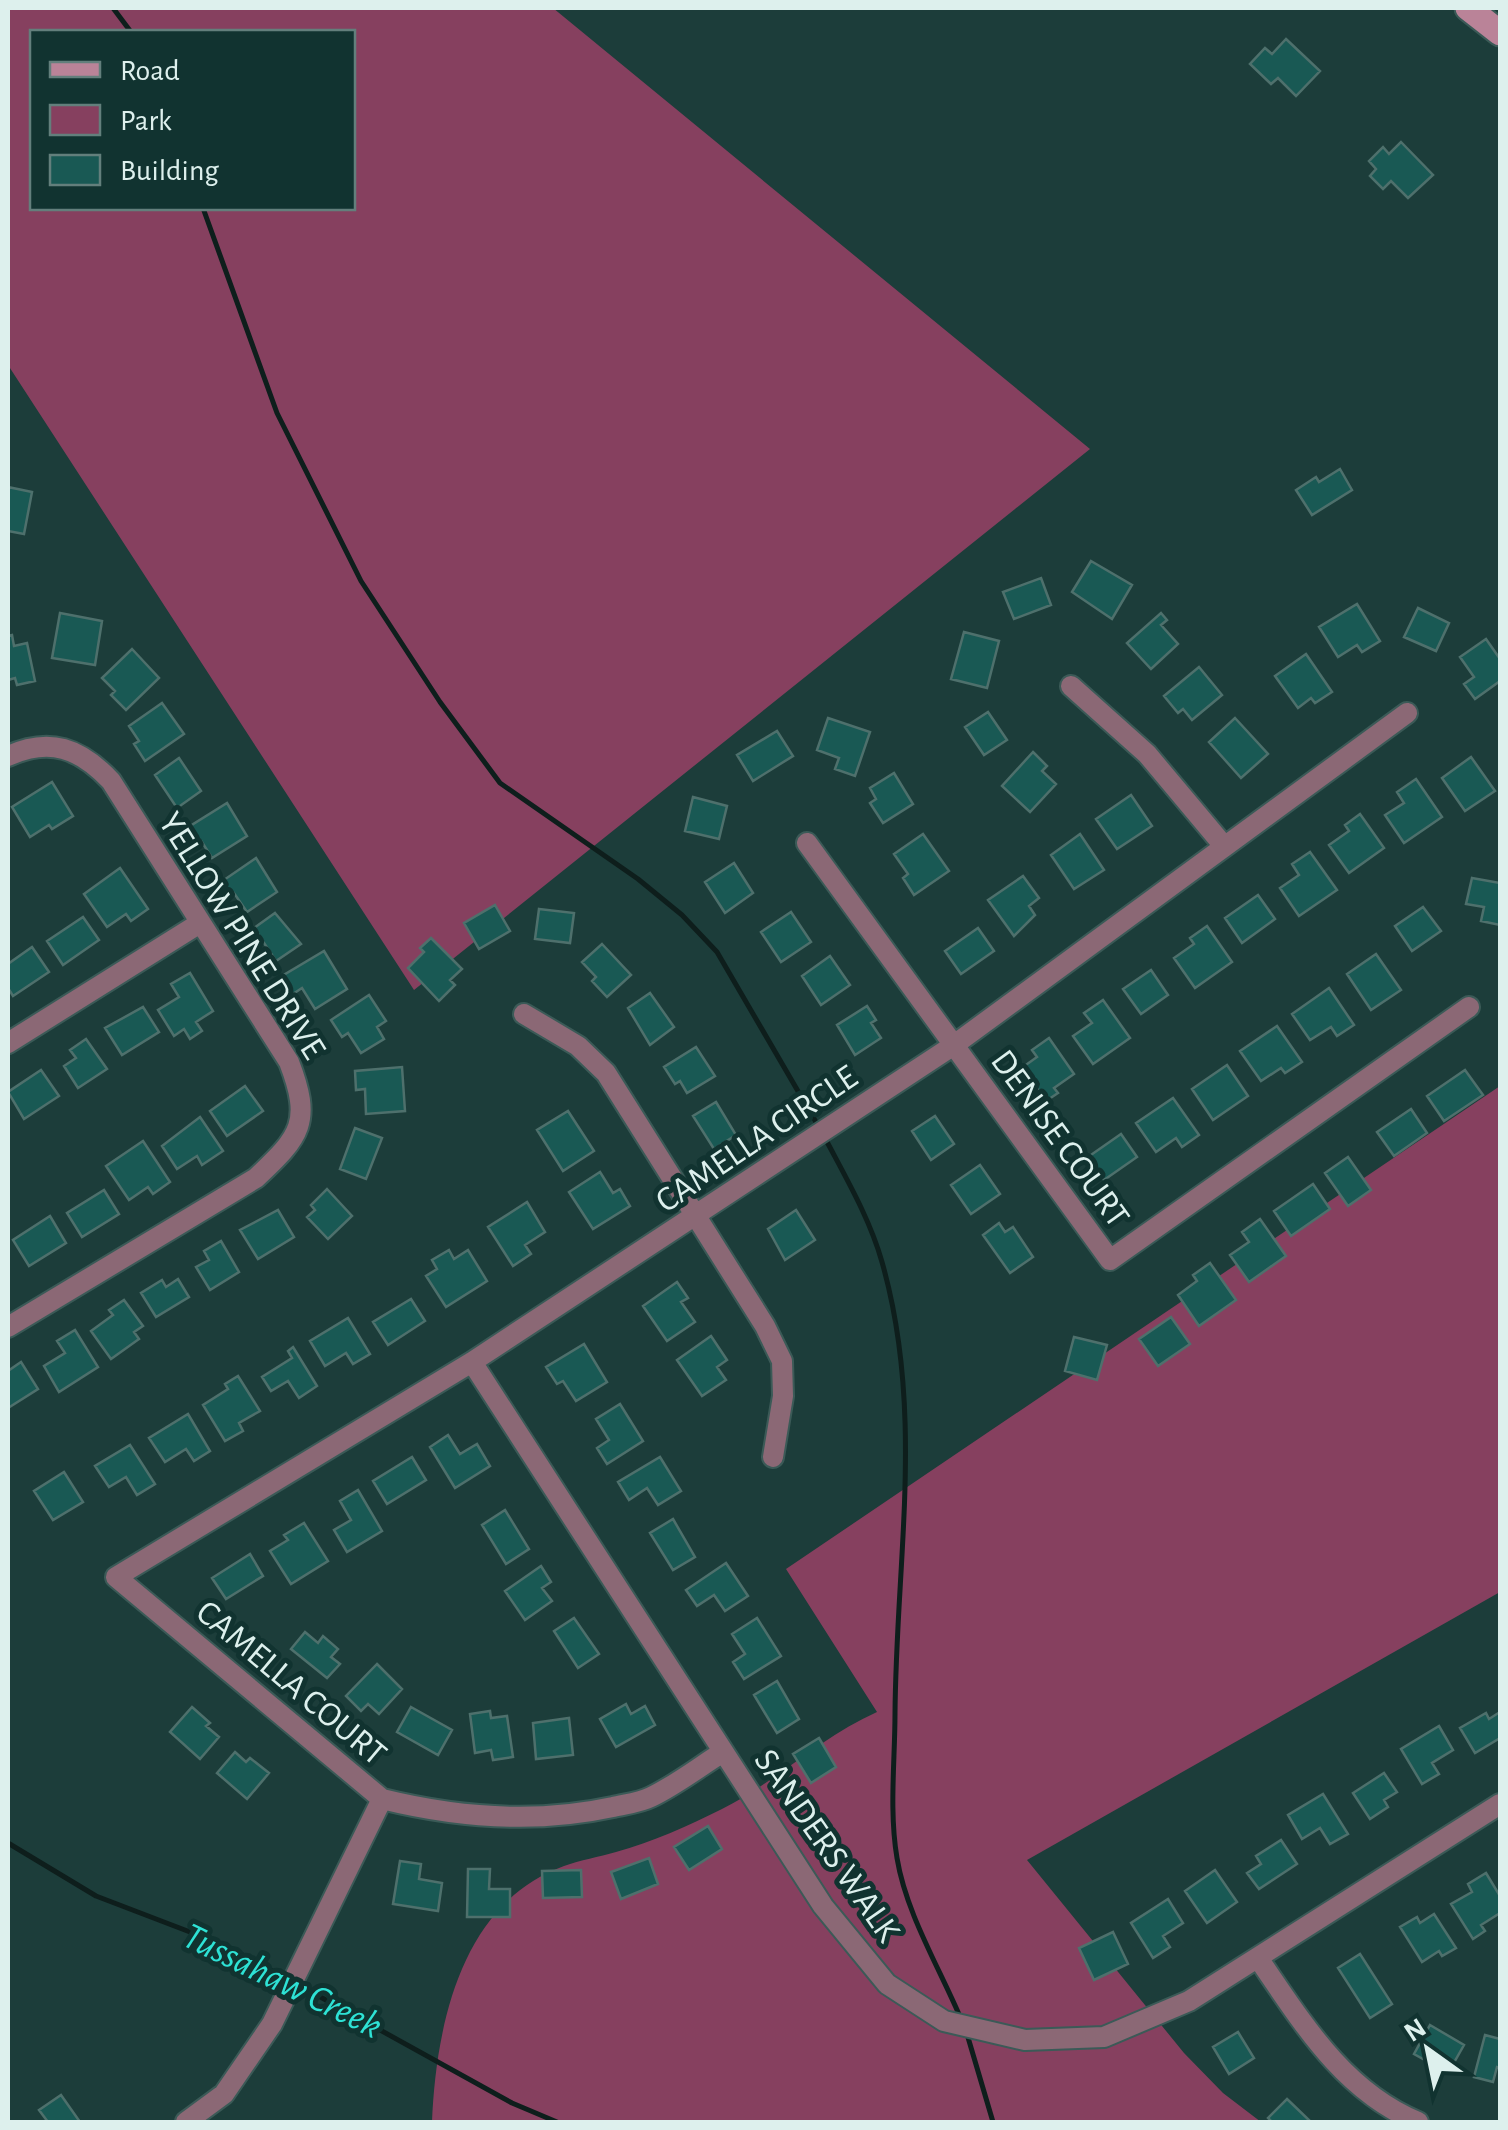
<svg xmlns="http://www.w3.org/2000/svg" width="1508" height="2130" viewBox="0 0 1508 2130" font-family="'Alegreya Sans',sans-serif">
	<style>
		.green { fill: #86405f; fill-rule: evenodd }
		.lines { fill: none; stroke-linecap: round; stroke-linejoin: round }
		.stream { stroke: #0e1e1c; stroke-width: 5 }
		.building { fill: #195954; stroke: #4e706c; stroke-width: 2.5 }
		.street-casing { stroke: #3b5a57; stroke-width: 24 }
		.secondary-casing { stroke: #3b5a57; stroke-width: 29 }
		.street { stroke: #8b6875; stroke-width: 20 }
		.secondary { stroke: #ba8398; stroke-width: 25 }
		.labels { text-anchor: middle; stroke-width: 10; stroke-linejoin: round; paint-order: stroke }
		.street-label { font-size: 35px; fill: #ddf0ed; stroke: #113330 }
		.water-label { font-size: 38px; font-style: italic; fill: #2ee2d5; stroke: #113330 }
	</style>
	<rect width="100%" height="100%" fill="#1c3d3a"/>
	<path class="green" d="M8 8H553L1090 449 414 990 8 365ZM32 32H352V208H32Z
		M1500 1086V1592L1027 1860 1184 2053 1223 2093 1261 2122H432C436 2026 461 1903 564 1866 580 1860 599 1857 616 1852 652 1842 688 1826 722 1809 777 1781 821 1737 877 1712L786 1569Z"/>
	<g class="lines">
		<path class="stream" d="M113 8 131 32
			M203 208 277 413 361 581 440 702 500 783 638 879 682 915 717 952 820 1129
			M825 1138C846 1178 870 1219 882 1262 925 1413 896 1560 895 1714 895 1760 889 1811 897 1858 906 1913 939 1967 961 2019
			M8 1843 96 1896 224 1945 287 1979
			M297 1984 512 2103 557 2122
			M967 2034 993 2122"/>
	</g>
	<path class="building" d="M1286 39 1320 71 1296 96 1278 78 1271 84 1250 64 1265 48 1272 54Z
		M1401 142 1433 175 1408 198 1391 181 1383 189 1370 176 1376 169 1369 161 1383 147 1389 154Z
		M1340 469 1352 490 1312 515 1296 490 1316 477 1319 482Z
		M8 487 32 492 24 534 8 531Z
		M1091 561 1132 585 1112 619 1072 592Z
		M1041 578 1051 605 1014 619 1003 592Z
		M1357 604 1380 641 1362 652 1357 645 1338 657 1319 627Z
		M1418 608 1449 623 1436 651 1404 637Z
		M60 613 102 621 95 665 52 658Z
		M1161 613 1167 620 1161 625 1178 644 1151 669 1127 643Z
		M964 632 999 641 987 688 951 679Z
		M12 635 14 646 27 643 35 681 17 685 15 678 8 680V636Z
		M1486 639 1500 659V681L1475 699 1464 684 1474 677 1460 657Z
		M132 649 159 678 126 710 111 695 115 691 102 678Z
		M1306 654 1332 692 1315 703 1311 698 1298 708 1275 676Z
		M1199 667 1222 695 1192 720 1183 709 1178 713 1164 696Z
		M162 703 184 734 145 761 134 744 139 741 129 726Z
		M988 712 1007 740 984 755 965 727Z
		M828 718 870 732 855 776 835 769 839 758 817 750Z
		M1235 718 1268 754 1241 778 1209 742Z
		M777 731 793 756 753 781 737 755Z
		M1033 752 1047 766 1042 771 1056 784 1030 812 1002 786Z
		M1471 757 1495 791 1465 811 1442 778Z
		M179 758 201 791 177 808 155 775Z
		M894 773 913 804 883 823 870 803 876 799 870 788Z
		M1416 779 1442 817 1404 843 1385 815 1404 803 1397 792Z
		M52 782 73 816 52 829 49 825 30 837 12 807Z
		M1131 795 1152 826 1117 849 1096 819Z
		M693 797 727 806 719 839 685 831Z
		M227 803 247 836 212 858 202 842 198 845 187 828Z
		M1360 814 1384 848 1349 873 1329 845 1349 831 1345 825Z
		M923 834 949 871 914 895 903 878 908 874 894 854Z
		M1080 834 1104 870 1074 889 1051 855Z
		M1310 852 1337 890 1299 916 1280 888 1299 875 1292 864Z
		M256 858 277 892 247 912 234 893 230 895 221 882Z
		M734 863 753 893 725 913 705 882Z
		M120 868 148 909 131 921 126 914 107 927 84 894Z
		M1023 876 1039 898 1029 906 1035 915 1014 936 988 900Z
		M1472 878 1500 883V925L1481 921 1484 907 1466 904Z
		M1258 895 1275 919 1242 943 1225 918Z
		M495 905 510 931 479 949 464 923Z
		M1423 907 1441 931 1412 951 1395 926Z
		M539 909 574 913 570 943 535 939Z
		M791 912 811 942 781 962 761 932Z
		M275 913 301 944 276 961 254 928Z
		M83 917 99 940 63 965 47 941Z
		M1207 926 1232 962 1195 988 1174 958 1194 944 1190 938Z
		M978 928 994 951 961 974 945 951Z
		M431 938 462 969 450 980 455 985 439 1001 408 968 424 952 420 948Z
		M602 944 631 975 607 997 592 981 596 977 582 962Z
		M32 947 49 972 13 996 8 988V964Z
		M324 951 347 989 315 1009 302 988 293 994 282 976Z
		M1376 954 1401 990 1371 1010 1347 974Z
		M830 956 850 985 821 1005 802 976Z
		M1151 970 1168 995 1141 1014 1123 989Z
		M190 973 213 1011 196 1022 202 1031 190 1039 184 1029 174 1036 158 1010 179 997 171 984Z
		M1329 988 1354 1025 1337 1036 1331 1027 1310 1040 1292 1014Z
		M650 993 674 1027 650 1045 628 1008Z
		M369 995 386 1021 377 1027 384 1039 361 1053 348 1033 342 1037 331 1020Z
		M1103 1000 1130 1038 1093 1064 1073 1036 1092 1023 1084 1013Z
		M867 1006 876 1020 871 1023 881 1038 855 1055 837 1025Z
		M143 1007 159 1032 122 1055 105 1028Z
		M1277 1026 1302 1062 1285 1073 1281 1068 1261 1081 1240 1051Z
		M1049 1038 1074 1074 1054 1088 1058 1093 1046 1101 1023 1067 1037 1057 1032 1050Z
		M86 1039 107 1069 78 1088 64 1066 76 1058 70 1050Z
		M696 1047 715 1076 687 1093 680 1081 675 1084 664 1067Z
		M1227 1065 1248 1096 1213 1120 1192 1089Z
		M402 1067 405 1111 366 1114 365 1089 356 1090 355 1071Z
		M41 1070 59 1096 24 1119 8 1092Z
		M1465 1070 1483 1095 1444 1121 1427 1096Z
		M245 1086 263 1111 227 1136 210 1111Z
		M1173 1098 1199 1135 1182 1147 1176 1138 1156 1152 1136 1123Z
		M716 1102 736 1135 714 1149 693 1116Z
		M1411 1109 1427 1133 1394 1156 1377 1132Z
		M568 1111 594 1151 563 1171 537 1130Z
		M935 1116 954 1144 931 1160 912 1131Z
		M200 1117 223 1151 202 1165 197 1156 177 1169 162 1146Z
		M355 1128 382 1138 366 1179 340 1169Z
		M1121 1134 1137 1157 1104 1180 1088 1157Z
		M143 1141 170 1182 153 1194 148 1187 129 1200 106 1166Z
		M1348 1157 1371 1190 1348 1206 1325 1173Z
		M980 1165 1000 1194 971 1214 951 1185Z
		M600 1172 613 1193 620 1189 630 1206 593 1229 569 1192Z
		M1313 1184 1330 1209 1291 1236 1274 1211Z
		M327 1189 352 1216 328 1239 307 1217 315 1210 311 1205Z
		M104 1190 119 1214 82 1237 67 1213Z
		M527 1202 545 1232 525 1245 531 1254 513 1266 488 1227Z
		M278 1210 294 1237 258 1259 240 1230Z
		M796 1210 815 1240 785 1260 768 1229Z
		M50 1216 66 1243 29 1266 13 1240Z
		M1260 1219 1286 1256 1249 1282 1230 1255 1249 1242 1242 1232Z
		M999 1223 1005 1232 1013 1227 1033 1257 1010 1273 983 1235Z
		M221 1241 239 1272 210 1290 196 1267 209 1260 204 1251Z
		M449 1250 454 1259 468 1250 487 1281 446 1307 426 1276 437 1269 432 1260Z
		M1210 1263 1236 1300 1199 1326 1178 1295 1197 1281 1193 1275Z
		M178 1279 189 1297 156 1317 141 1293 162 1280 166 1287Z
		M677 1282 688 1298 681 1302 695 1322 667 1341 643 1306Z
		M411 1299 425 1321 388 1345 373 1322Z
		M124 1300 143 1326 134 1332 139 1339 111 1359 91 1331 113 1315 109 1310Z
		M1171 1317 1190 1344 1158 1366 1139 1339Z
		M348 1318 370 1354 353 1364 346 1353 325 1366 310 1341Z
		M75 1330 98 1367 59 1392 44 1366 65 1353 57 1341Z
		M711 1336 727 1360 717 1367 726 1380 702 1396 677 1360Z
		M1074 1337 1107 1345 1097 1380 1065 1371Z
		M584 1344 607 1382 576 1401 563 1381 557 1384 546 1367Z
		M293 1347 317 1386 299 1398 288 1381 271 1391 262 1377 292 1358 288 1351Z
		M21 1362 38 1389 8 1408V1371Z
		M238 1376 260 1411 239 1423 243 1431 225 1441 203 1405 228 1389 225 1384Z
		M620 1404 643 1441 607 1464 597 1448 609 1440 596 1419Z
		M188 1414 210 1451 194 1461 186 1449 165 1462 149 1438Z
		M448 1435 460 1454 477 1444 490 1466 455 1488 430 1447Z
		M130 1445 155 1484 137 1495 126 1477 109 1487 95 1466Z
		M412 1457 426 1480 387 1504 373 1481Z
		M660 1457 681 1491 658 1505 647 1488 629 1500 618 1482Z
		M64 1472 83 1502 53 1520 34 1491Z
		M358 1490 382 1531 347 1552 334 1530 351 1520 340 1501Z
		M505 1510 529 1549 506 1564 482 1525Z
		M673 1519 695 1557 673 1570 650 1533Z
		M304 1523 328 1561 291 1584 270 1551 288 1540 284 1535Z
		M250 1554 263 1576 226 1599 212 1578Z
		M726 1563 748 1596 725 1611 714 1595 697 1606 686 1590Z
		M541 1566 551 1582 542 1588 552 1601 525 1620 505 1591Z
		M574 1618 599 1654 578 1668 554 1631Z
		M757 1618 781 1656 744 1679 733 1662 745 1654 732 1634Z
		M305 1632 318 1643 323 1636 338 1649 331 1657 340 1664 327 1678 291 1649Z
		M377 1664 402 1689 379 1714 368 1704 361 1711 346 1696Z
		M777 1681 799 1719 777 1733 754 1695Z
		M626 1704 631 1714 645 1706 655 1725 616 1747 600 1719Z
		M192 1707 210 1723 206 1726 219 1737 200 1759 170 1732Z
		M411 1707 452 1730 438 1755 397 1732Z
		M490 1711 491 1718 507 1716 513 1757 493 1760 491 1750 475 1753 470 1714Z
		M1500 1712V1738L1475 1753 1460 1728 1486 1713 1489 1719Z
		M569 1718 573 1755 536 1759 533 1723Z
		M1439 1726 1453 1750 1432 1763 1439 1774 1422 1784 1401 1749Z
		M819 1738 836 1767 811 1783 793 1754Z
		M235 1752 246 1762 250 1758 269 1773 247 1799 217 1773Z
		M1384 1773 1397 1792 1384 1800 1388 1807 1370 1819 1353 1793Z
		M1323 1794 1348 1834 1330 1844 1320 1828 1302 1839 1288 1815Z
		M708 1826 722 1849 689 1870 674 1847Z
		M1281 1840 1297 1864 1259 1889 1247 1873 1261 1864 1256 1856Z
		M649 1858 658 1884 621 1899 611 1872Z
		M400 1861 421 1864 419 1879 442 1883 438 1911 393 1904Z
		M468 1869H490L489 1889H510V1917H467Z
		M581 1870 582 1897 543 1898 542 1871Z
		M1215 1870 1237 1902 1207 1923 1185 1891Z
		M1486 1873 1500 1896V1913L1481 1925 1485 1931 1473 1939 1451 1904 1472 1892 1468 1884Z
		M1168 1899 1183 1923 1163 1936 1170 1947 1153 1958 1131 1923Z
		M1434 1914 1456 1948 1442 1956 1439 1951 1422 1962 1400 1927 1417 1917 1420 1923Z
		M1113 1932 1128 1964 1094 1980 1079 1948Z
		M1360 1954 1392 2004 1370 2018 1338 1968Z
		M1430 2025 1464 2045 1452 2066 1438 2058 1434 2065 1414 2054Z
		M1238 2032 1254 2058 1229 2074 1213 2047Z
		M1485 2035 1500 2039V2068L1497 2067 1493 2082 1474 2077Z
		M61 2095 80 2122H48L39 2110Z
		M1287 2099 1311 2122H1272L1268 2118Z"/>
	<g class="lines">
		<g class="street-casing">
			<path id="street" d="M1071 686 1147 754 1224 846
				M8 756C50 737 80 748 111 781L289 1062C312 1122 301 1136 256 1178L8 1327
				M807 843 1110 1260 1469 1007
				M524 1014 578 1046 606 1073 765 1326 782 1361 783 1396 773 1457
				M8 1043 200 923
				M472 1362 823 1906 887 1984 944 2021 1025 2040 1104 2037 1189 2001 1500 1804
				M723 1752C699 1767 676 1785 651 1797 639 1803 625 1804 613 1807 535 1824 459 1818 382 1799L116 1577 472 1362 954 1045 1407 713
				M1258 1958C1302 2022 1343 2091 1418 2122
				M186 2122 224 2094 272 2024 382 1799"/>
		</g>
		<g class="secondary-casing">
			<path id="secondary" d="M1468 8 1500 33"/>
		</g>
		<use href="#street" class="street"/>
		<use href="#secondary" class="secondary"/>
	</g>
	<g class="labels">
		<g class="street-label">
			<text transform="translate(243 935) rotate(58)" y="12">YELLOW PINE DRIVE</text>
			<text transform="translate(756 1138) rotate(-34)" y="12">CAMELLA CIRCLE</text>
			<text transform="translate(1061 1138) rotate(54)" y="12">DENISE COURT</text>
			<text transform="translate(292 1682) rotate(40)" y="12">CAMELLA COURT</text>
			<text transform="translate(828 1845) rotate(55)" y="12">SANDERS WALK</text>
		</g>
		<g class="water-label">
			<text transform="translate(283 1980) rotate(26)" y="13">Tussahaw Creek</text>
		</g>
	</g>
	<rect width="1508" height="2130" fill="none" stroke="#ddf0ed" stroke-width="20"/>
	<rect x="30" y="30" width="325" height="180" fill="#113330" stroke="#637f7c" stroke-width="2.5"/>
	<rect x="50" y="62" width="50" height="15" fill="#ba8398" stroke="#637f7c" stroke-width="2.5"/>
	<text x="120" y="80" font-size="30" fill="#ddf0ed">Road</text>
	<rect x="50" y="105" width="50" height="30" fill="#86405f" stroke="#637f7c" stroke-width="2.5"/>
	<text x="120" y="130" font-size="30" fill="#ddf0ed">Park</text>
	<rect x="50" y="155" width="50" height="30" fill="#195954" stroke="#637f7c" stroke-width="2.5"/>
	<text x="120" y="180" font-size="30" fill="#ddf0ed">Building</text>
	<g transform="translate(1428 2050) rotate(327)" stroke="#113330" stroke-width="8" paint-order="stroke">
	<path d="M0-8L18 38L0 25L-18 38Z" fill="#ddf0ed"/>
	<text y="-15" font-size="28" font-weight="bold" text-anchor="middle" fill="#ddf0ed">N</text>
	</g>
</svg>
